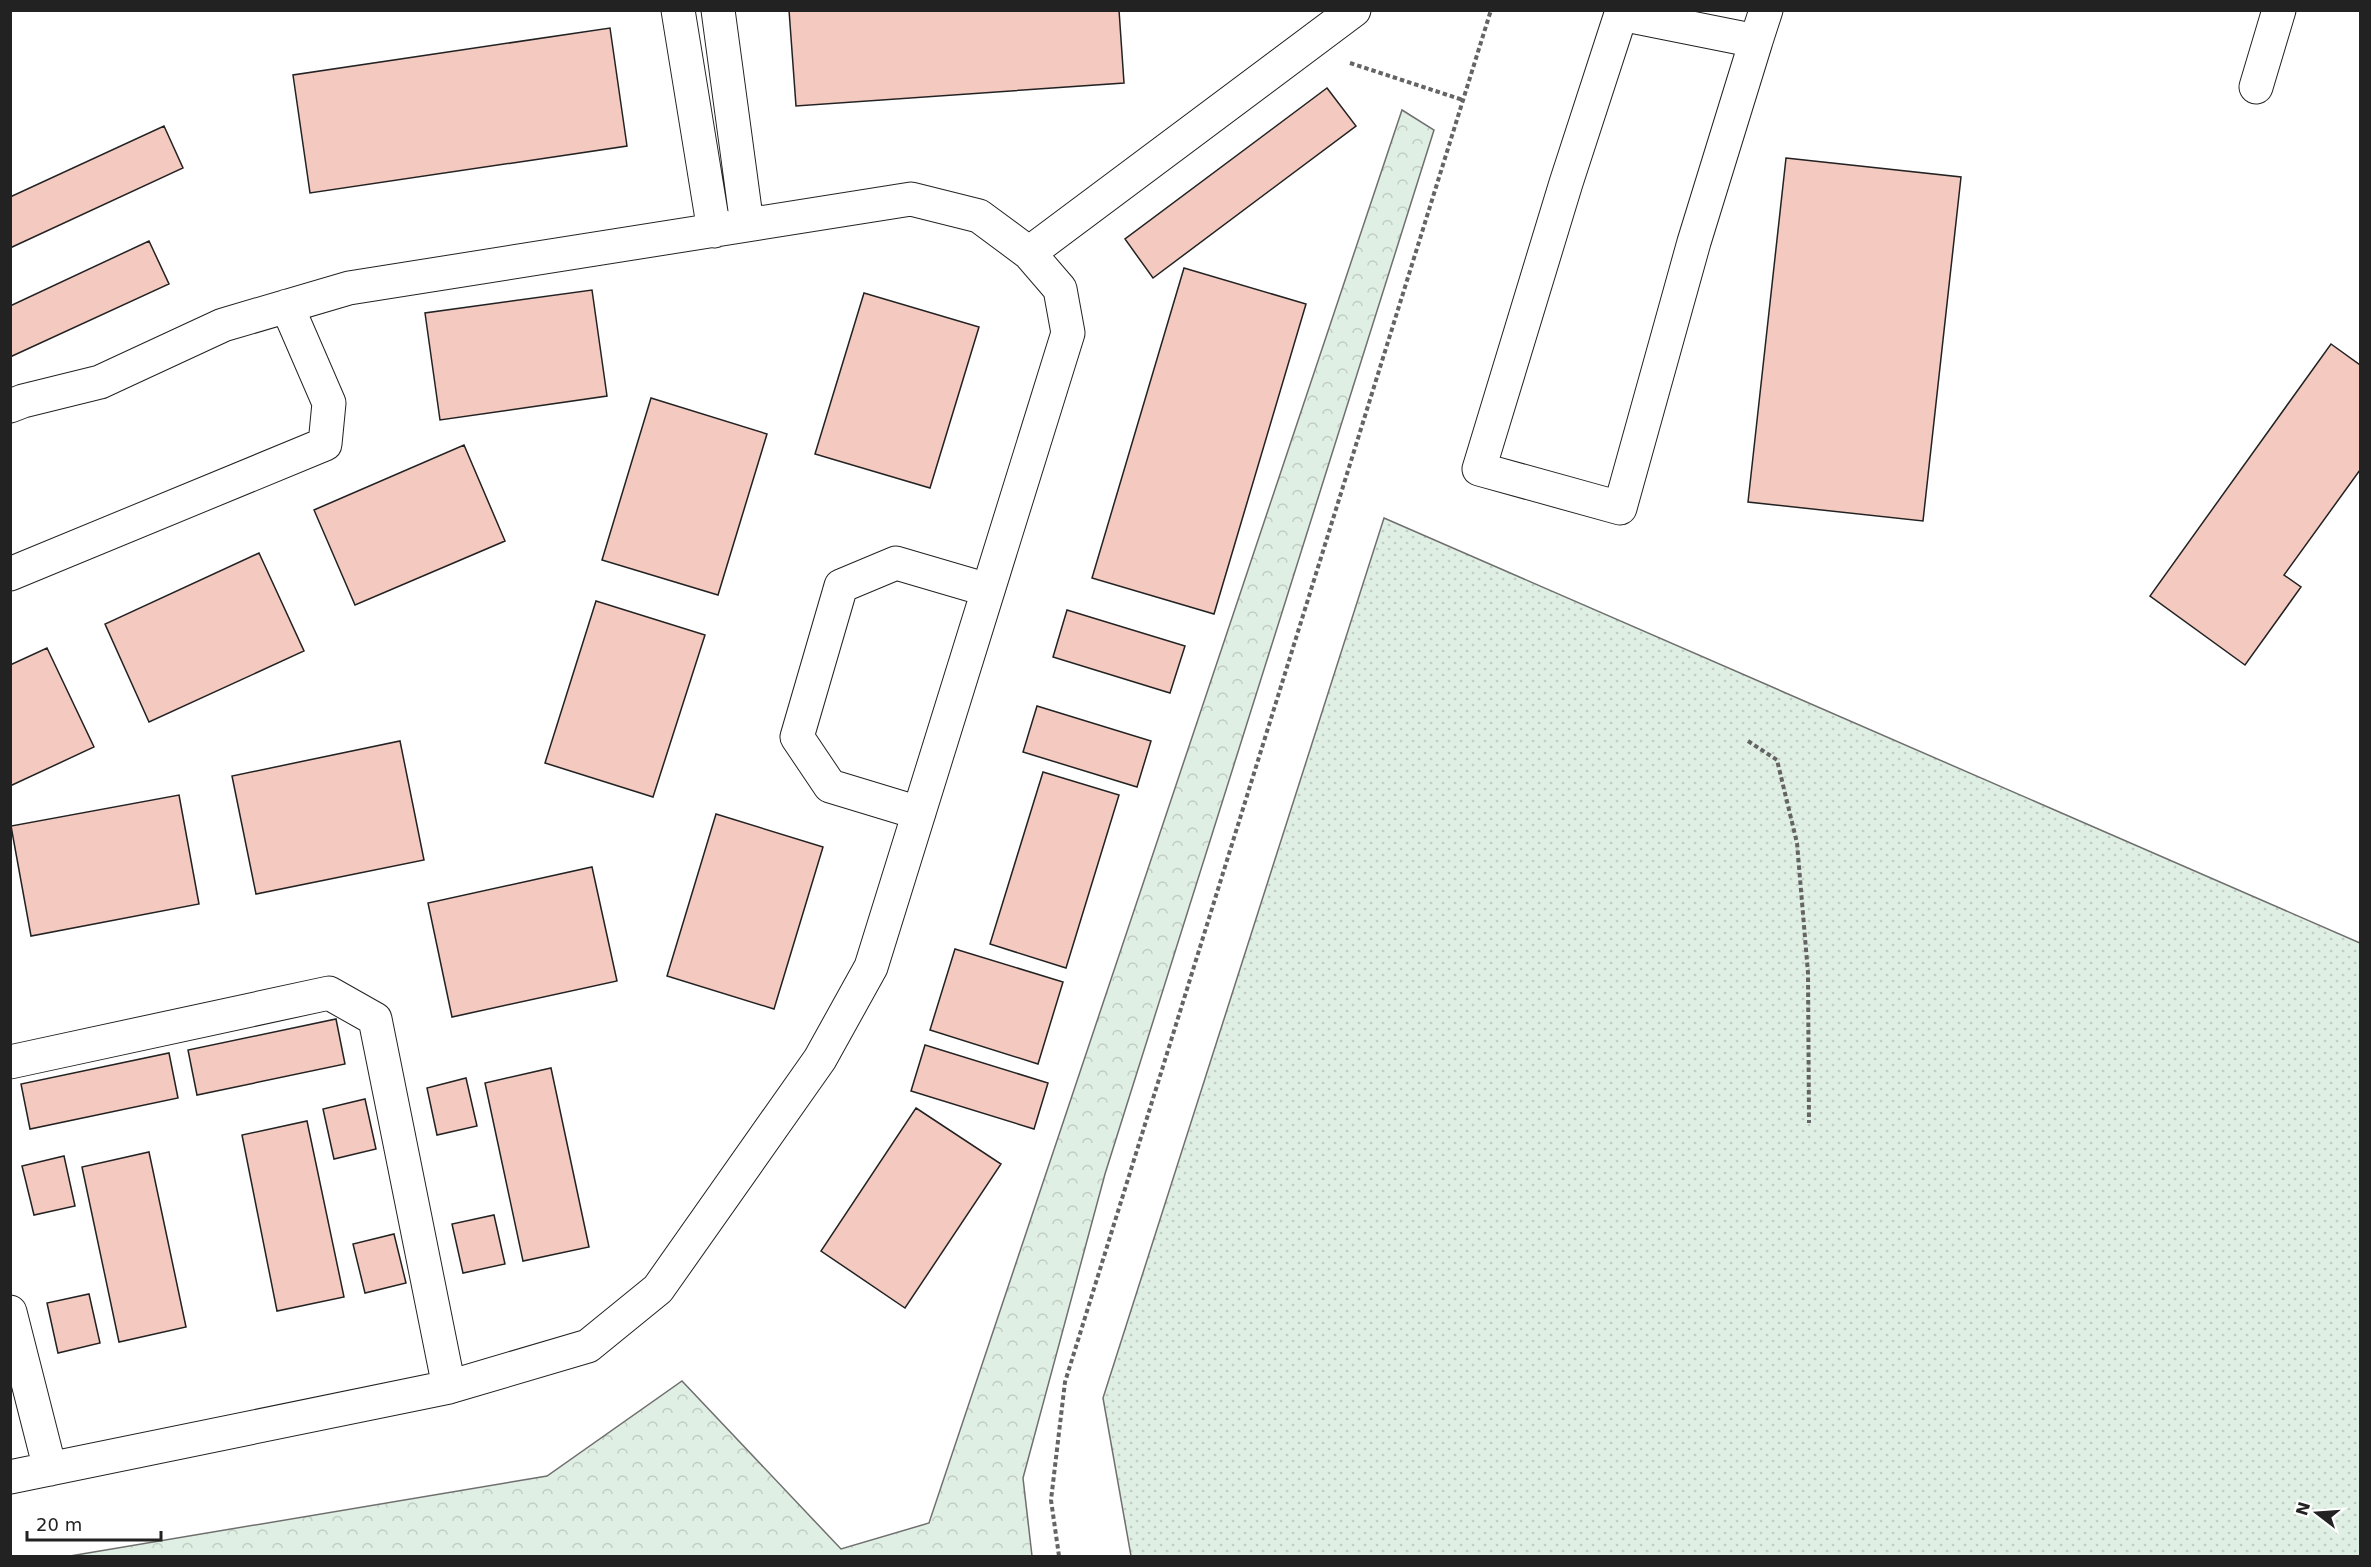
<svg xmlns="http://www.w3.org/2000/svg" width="2371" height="1567" viewBox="0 0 2371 1567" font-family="'DejaVu Sans',sans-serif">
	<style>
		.grass { fill: url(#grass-dots); stroke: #6f6f6f; stroke-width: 1.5 }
		.forest { fill: url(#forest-crowns); stroke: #6f6f6f; stroke-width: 1.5 }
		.building { fill: #f3c9c0; stroke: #222; stroke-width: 1.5 }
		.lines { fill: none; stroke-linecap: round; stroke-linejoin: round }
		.minor-casing { stroke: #222; stroke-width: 35 }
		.path { stroke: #646464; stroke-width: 4; stroke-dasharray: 4.5 3; stroke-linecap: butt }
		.minor { stroke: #fff; stroke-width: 33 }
	</style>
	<defs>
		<pattern id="grass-dots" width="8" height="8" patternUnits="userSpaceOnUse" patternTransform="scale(1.5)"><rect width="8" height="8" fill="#e0efe3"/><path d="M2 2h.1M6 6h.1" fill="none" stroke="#c0cdc2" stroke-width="1.8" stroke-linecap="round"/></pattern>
		<pattern id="forest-crowns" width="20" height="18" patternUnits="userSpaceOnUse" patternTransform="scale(1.5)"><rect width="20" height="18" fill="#e0efe3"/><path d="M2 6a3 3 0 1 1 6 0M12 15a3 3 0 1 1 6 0" fill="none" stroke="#c0cdc2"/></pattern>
	</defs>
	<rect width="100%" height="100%" fill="#fff"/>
	<path class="grass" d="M1384 518 2360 943V1556H1131L1103 1398Z"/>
	<path class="forest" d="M1402 110 1434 130 1105 1174 1023 1478 1032 1556H70L547 1476 682 1381 841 1549 929 1523Z"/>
	<path class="building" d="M789 10H1119L1124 83 796 106Z
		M610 28 627 146 310 193 293 75Z
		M1327 88 1356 126 1153 278 1125 239Z
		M164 126 183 168 10 248V197Z
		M1786 158 1961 177 1923 521 1748 502Z
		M149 241 169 284 10 357V306Z
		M1184 268 1306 304 1214 614 1092 578Z
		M592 290 607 396 440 420 425 313Z
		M864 293 979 327 930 488 815 454Z
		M2331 344 2360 365V470L2284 575 2301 587 2245 665 2150 596Z
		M651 398 767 434 718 595 602 560Z
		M464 445 505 541 355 605 314 510Z
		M259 553 304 651 149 722 105 624Z
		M596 601 705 635 653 797 545 763Z
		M1067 610 1185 646 1170 693 1053 657Z
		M47 648 94 747 10 786V665Z
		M1037 706 1151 741 1137 787 1023 752Z
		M400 741 424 860 256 894 232 776Z
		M1043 772 1119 795 1066 968 990 944Z
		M179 795 199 904 31 936 11 826Z
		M716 814 823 847 774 1009 667 976Z
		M592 867 617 981 452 1017 428 903Z
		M955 949 1063 982 1038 1064 930 1030Z
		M336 1019 345 1064 197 1095 188 1050Z
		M925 1045 1048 1083 1034 1129 911 1091Z
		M169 1053 178 1098 30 1129 21 1084Z
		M551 1068 589 1247 523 1261 485 1083Z
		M466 1078 477 1126 437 1135 427 1088Z
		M365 1099 376 1149 334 1159 323 1109Z
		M916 1108 1001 1164 905 1308 821 1251Z
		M307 1121 344 1297 277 1311 242 1135Z
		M149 1152 186 1327 119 1342 82 1167Z
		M64 1156 75 1206 34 1215 22 1166Z
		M494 1215 505 1264 463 1273 452 1224Z
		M394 1234 406 1283 365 1293 353 1244Z
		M89 1294 100 1343 58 1353 47 1303Z"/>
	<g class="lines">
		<g class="minor-casing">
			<path id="minor" d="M678 10 714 231
				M718 10 747 225
				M1621 14 1756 41 1694 242 1620 508 1479 469 1566 183Z
				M1756 41 1766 10
				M2256 87 2279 10
				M1029 253 1354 10
				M10 406 23 401 100 382 223 325 349 288 911 199 979 216 1029 253 1060 289 1068 333 871 967 820 1059 658 1289 588 1346 449 1387 10 1477
				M10 574 325 444 329 403 287 306
				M919 813 830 786 797 737 841 586 896 563 988 590
				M10 1062 329 993 375 1019 449 1387
				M10 1312 50 1469"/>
		</g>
		<path class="path" d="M1350 63 1463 100
			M1748 741 1777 760 1797 843 1808 973 1809 1123
			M1059 1556 1051 1500 1065 1382 1491 10"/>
		<use href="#minor" class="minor"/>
	</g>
	<rect width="2371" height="1567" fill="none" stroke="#222222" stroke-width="24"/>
	<g transform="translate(2317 1513) rotate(287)" stroke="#ffffff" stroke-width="4.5" paint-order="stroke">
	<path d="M0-4.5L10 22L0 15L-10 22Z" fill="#222222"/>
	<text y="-9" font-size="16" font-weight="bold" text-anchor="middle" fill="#222222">N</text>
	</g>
	<path d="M27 1531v9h134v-9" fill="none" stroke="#222222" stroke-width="3"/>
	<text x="36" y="1531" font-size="18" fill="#222222" stroke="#ffffff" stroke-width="4.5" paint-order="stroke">20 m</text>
</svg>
